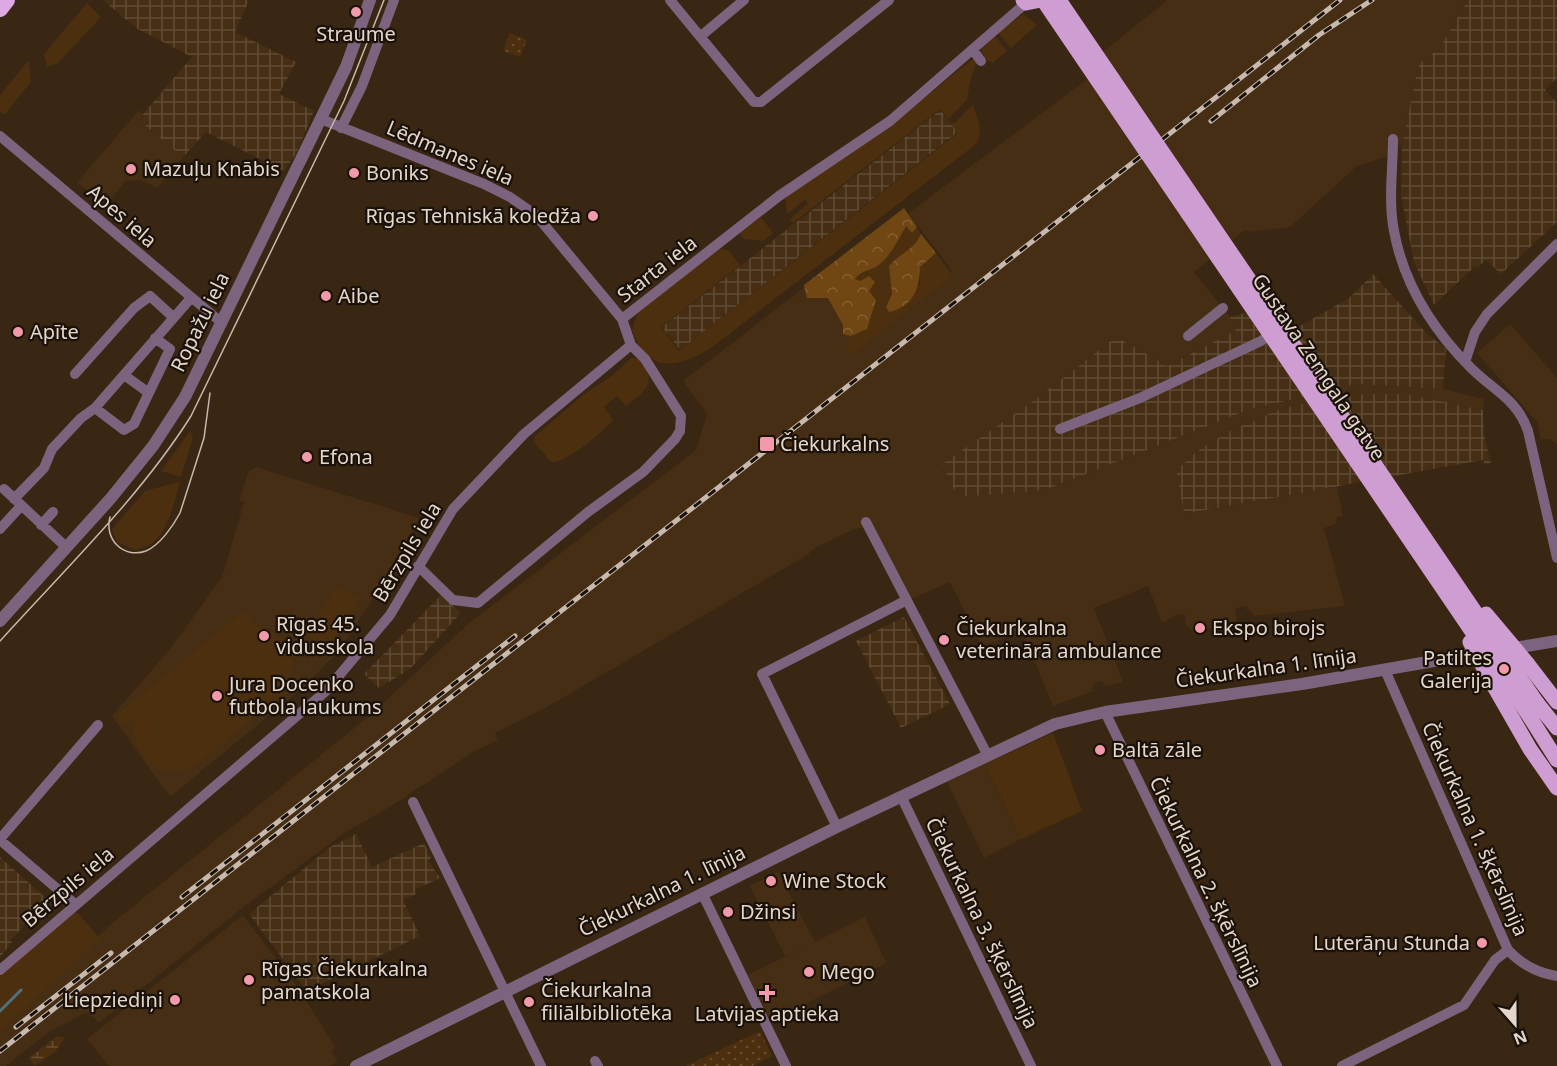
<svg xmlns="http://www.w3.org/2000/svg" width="1557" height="1066" viewBox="0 0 1557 1066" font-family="'Noto Sans',sans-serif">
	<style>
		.built { fill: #452e14 }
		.industrial { fill: url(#industrial-grid) }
		.green { fill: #4c2f0f }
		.forest { fill: url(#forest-crowns) }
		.wetland { fill: url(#wetland-marsh) }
		.park { fill: url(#park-dots) }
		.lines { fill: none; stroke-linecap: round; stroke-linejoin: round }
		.stream { stroke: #4f737d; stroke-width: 3 }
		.minor { stroke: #7c647e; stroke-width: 10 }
		.tertiary { stroke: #7c647e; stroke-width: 12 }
		.primary { stroke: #ce9dd2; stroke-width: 15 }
		.trunk { stroke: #dea8e2; stroke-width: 16 }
		.tram { stroke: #c7b9ad; stroke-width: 1.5 }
		.rail-casing { stroke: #c7b9ad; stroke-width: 5 }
		.rail { stroke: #1a1109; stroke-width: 3; stroke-dasharray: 9; stroke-linecap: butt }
		.primary-bridge { stroke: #ce9dd2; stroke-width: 15 }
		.poi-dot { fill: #f39aaa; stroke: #1a1109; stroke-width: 2 }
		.labels { text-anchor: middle; stroke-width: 4.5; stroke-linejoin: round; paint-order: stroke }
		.poi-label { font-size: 20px; fill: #e3d6cb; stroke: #1a1109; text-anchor: start }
		.street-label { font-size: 20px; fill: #e3d6cb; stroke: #1a1109 }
	</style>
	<defs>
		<pattern id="industrial-grid" width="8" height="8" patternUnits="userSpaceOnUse" patternTransform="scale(1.5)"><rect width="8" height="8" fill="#452e14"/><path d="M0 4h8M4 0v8" fill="none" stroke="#604c35"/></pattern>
		<pattern id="forest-crowns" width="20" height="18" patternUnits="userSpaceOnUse" patternTransform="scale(1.5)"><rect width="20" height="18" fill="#704612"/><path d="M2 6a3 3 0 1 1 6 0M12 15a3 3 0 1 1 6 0" fill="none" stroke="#846033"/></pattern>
		<pattern id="wetland-marsh" width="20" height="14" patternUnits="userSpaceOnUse" patternTransform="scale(1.5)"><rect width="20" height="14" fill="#4c2f0f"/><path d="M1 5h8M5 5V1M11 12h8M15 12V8" fill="none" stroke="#664c31"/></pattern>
		<pattern id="park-dots" width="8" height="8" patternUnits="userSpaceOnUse" patternTransform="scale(1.5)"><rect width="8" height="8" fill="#4c2f0f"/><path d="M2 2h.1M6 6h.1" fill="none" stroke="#664c31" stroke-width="1.8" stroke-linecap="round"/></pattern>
	</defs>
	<rect width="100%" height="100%" fill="#392613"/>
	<path class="built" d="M1167 0H1468L1439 49 1422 61 1418 67 1402 145H1390L1389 156 1357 166 1290 227 1248 232 1245 230 1194 272 1230 317 1236 330 1168 366 1116 337 1036 399 1045 490 1248 410 1356 384 1443 389 1484 399 1483 410 1407 394H1363L1325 399 1280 409 1228 432 1196 452 1185 514 1337 486 1343 516 1337 517 1336 524 1324 528 1345 606 1254 616 1249 609 1245 610 1248 606 1235 608 1237 619 1229 629 1215 631 1210 628 1196 633 1186 626 1184 614 1176 615 1162 623 1148 586 1094 608 1123 682 1105 686 1102 681 1093 684V691L1053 706 1022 631 982 647 950 582 911 599 873 525 852 530 811 550 809 554 547 707 495 733 498 740 473 752 393 805 346 832 241 909 99 1023 87 1012 49 1032 6 1066H0V1026L110 925 368 717 469 623 696 450 707 414 683 381 820 275 868 337 952 271 908 213 1091 76 1086 66Z
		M139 110 143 114 141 122 183 157 157 188 141 180 125 181 106 206 77 182Z
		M1510 324 1557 378V444L1551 439H1541L1537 422 1477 353Z
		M256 467 419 518 383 583 340 650 306 685 170 797 112 716 170 649 222 577 244 502 239 500 249 471Z
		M985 764 1021 839 984 858 947 782Z
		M778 872 815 942 785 956 750 886Z
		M243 915 301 992 335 1047 332 1052 338 1062 330 1066H109L87 1039Z
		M865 917 886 963 770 1022 748 975Z"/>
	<path class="industrial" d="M103 0H249L235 32 296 62 279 94 314 111 296 154 284 171 206 132 183 157 141 122 143 114 192 57 136 28Z
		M1468 0H1557V78L1545 90 1557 103V222L1501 274 1486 260 1477 268 1475 266 1434 305 1414 262 1401 195 1402 145 1418 67 1422 61 1439 49Z
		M940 110 958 132 680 350 662 327Z
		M1373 274 1428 335 1446 348 1443 389 1356 384 1248 410 1045 490 958 497 942 464 1036 399 1116 337 1168 366 1236 330 1230 317 1271 305 1291 331 1349 298Z
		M1363 394H1407L1483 410 1484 435 1491 463 1485 465 1483 460 1184 514 1177 473 1180 467 1196 452 1228 432 1280 409 1325 399Z
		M441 595 461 613 410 669 379 688 364 674Z
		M904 617 950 704 901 728 856 641Z
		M356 834 372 867 424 843 431 858 428 860 440 878 415 890 416 894 403 900 420 936 307 991 249 914 330 847Z
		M0 857 47 899 10 941 12 942 0 957Z"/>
	<path class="green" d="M87 3 101 17 58 63 47 67 44 54Z
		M1023 14 1037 25 1011 48 998 33Z
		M995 36 1007 51 993 63 987 61 981 50Z
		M974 58 977 62 971 77 967 100 948 119 940 109 793 223 789 220 808 203 805 200 787 214 785 197 878 135Z
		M29 60 31 82 4 115 0 112V95Z
		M973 104C977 118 985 132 975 145L711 348C678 368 649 375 632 330L637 314 718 249 728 250 740 265 661 327 679 351 958 133 951 123 956 122Z
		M761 217 773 233 763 241 744 239 739 233Z
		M906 226 912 232 917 227 921 234C915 249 900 254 889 266L892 294 886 307 920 284V267L936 253 953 276 850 356 845 350 851 343 843 334 851 336 869 291V276L860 281 855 279C861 271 868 272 876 267 890 258 898 240 906 226Z
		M631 358C639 358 641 362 645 368 657 386 638 396 626 406L617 396 604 407 613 420C605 431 568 461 554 462 549 462 547 457 544 453 539 448 534 444 534 437L584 394 613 375Z
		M190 431 193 438 181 477 161 471Z
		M178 482 180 483C172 509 167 545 135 550L117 542 112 529 145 491Z
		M336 585 359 599 330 649 307 636Z
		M244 611 252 620 248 624C285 630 304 659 284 693L193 767 183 770H160L148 762 135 743 133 721 125 727 116 716Z
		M1053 733 1082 811 1021 839 985 764Z
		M74 912 79 914 100 939 0 1032V975Z"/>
	<path class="forest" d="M904 208 917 227 912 233 906 226C898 240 890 258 876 267 868 271 861 271 855 279L860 281 869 276 875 282 869 291 876 300 867 329 851 336 843 334V325L828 298H807L804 285Z
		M921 234 936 253 920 267C920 288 913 307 889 312L886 307 892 294 889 266C899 254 915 249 921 234Z"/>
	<path class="wetland" d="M57 1036 65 1038 55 1052 35 1066 29 1058Z"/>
	<path class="park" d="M510 33 527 40 520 57 503 51Z
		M760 1031 772 1056 752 1066H686Z"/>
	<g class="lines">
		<path class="stream" d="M0 1011 21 990"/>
		<path class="minor" d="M670 0 754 102H761L889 0
			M701 36 744 0
			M973 50 981 61
			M321 119 484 184 510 197 536 215 622 319 631 345 645 359 681 416 680 431 675 439 643 472 588 512 478 603 453 600 418 566
			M341 128 362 86 394 0
			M0 136 222 323
			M1393 139C1393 169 1388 201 1394 231 1404 285 1433 330 1471 368 1494 391 1517 399 1528 431L1557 558
			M622 319 779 196 890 121 1026 3
			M1188 336 1223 308
			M1465 362 1475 332 1487 314 1557 244
			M75 374 134 308 150 296 173 317
			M124 375 149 393
			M95 408 124 430 134 424 170 349 155 338
			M1060 429 1140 398 1261 341 1275 331
			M4 489 66 547
			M14 499 44 468 52 449 81 418 95 408 191 298
			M866 522 987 754
			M41 525 53 512
			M0 529 21 506
			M1385 670 1508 950C1522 965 1537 973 1557 976
			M1105 712 1277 1066
			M901 796 1031 1066
			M413 802 541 1066
			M837 827 762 674 905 601
			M0 839 98 725
			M0 840 75 904
			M702 893 786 1066
			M0 970 326 691 390 615 453 509 524 434 631 345
			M595 1061 598 1066
			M1342 1066 1464 1005 1495 960 1508 950"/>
		<path class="tertiary" d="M0 621 111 498 153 446 185 397 346 67 370 0
			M1508 649 1557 641
			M356 1066 837 827 1055 724 1105 712 1302 684 1485 652"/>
		<path class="primary" d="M1023 0 1026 3 1041 0
			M1527 663 1557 702
			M1487 674 1530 749 1557 788
			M1537 703 1557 728
			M1526 711 1557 760"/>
		<path class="trunk" d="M0 9 7 0"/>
		<path class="tram" d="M110 517C104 539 123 559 146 551 160 545 173 526 180 513L204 438 210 393
			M0 641C64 570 140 497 191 416L344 101 384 0"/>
		<g class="rail-casing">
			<path id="rail" d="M1211 121 1319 35 1372 0
				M182 897 515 636
				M16 1027 111 953
				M0 1051 1340 0"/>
		</g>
		<use href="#rail" class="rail"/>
		<path class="primary-bridge" d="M1043 0 1526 711
			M1059 0 1537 703
			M1486 614 1527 663
			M1470 642 1487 674"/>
	</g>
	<g class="poi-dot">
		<circle cx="356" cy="12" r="6"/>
		<circle cx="131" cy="169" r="6"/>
		<circle cx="354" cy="173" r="6"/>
		<circle cx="593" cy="216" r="6"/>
		<circle cx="326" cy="296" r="6"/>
		<circle cx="18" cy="332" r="6"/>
		<rect x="759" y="436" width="16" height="16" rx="3"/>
		<circle cx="307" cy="457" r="6"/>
		<circle cx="1200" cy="628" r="6"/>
		<circle cx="264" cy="636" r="6"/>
		<circle cx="944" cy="640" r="6"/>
		<circle cx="1504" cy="669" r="6"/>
		<circle cx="217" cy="696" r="6"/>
		<circle cx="1100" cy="750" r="6"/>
		<circle cx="771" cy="881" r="6"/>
		<circle cx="728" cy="912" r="6"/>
		<circle cx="1482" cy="943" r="6"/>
		<circle cx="809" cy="972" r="6"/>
		<circle cx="249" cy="980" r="6"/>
		<path d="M764 984h6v6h6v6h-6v6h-6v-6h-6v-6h6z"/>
		<circle cx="175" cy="1000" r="6"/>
		<circle cx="529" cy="1002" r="6"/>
	</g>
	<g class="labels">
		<g class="poi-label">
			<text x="356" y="41" text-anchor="middle">Straume</text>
			<text x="143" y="176">Mazuļu Knābis</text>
			<text x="366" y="180">Boniks</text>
			<text x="581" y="223" text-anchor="end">Rīgas Tehniskā koledža</text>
			<text x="338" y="303">Aibe</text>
			<text x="30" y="339">Apīte</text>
			<text x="780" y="451">Čiekurkalns</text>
			<text x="319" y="464">Efona</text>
			<text x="276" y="631">Rīgas 45.<tspan x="276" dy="23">vidusskola</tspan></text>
			<text x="956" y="635">Čiekurkalna<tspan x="956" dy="23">veterinārā ambulance</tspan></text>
			<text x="1212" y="635">Ekspo birojs</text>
			<text x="1492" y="665" text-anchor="end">Patiltes<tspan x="1492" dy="23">Galerija</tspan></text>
			<text x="229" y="691">Jura Docenko<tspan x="229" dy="23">futbola laukums</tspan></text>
			<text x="1112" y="757">Baltā zāle</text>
			<text x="783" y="888">Wine Stock</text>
			<text x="740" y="919">Džinsi</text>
			<text x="1470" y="950" text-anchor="end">Luterāņu Stunda</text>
			<text x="261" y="976">Rīgas Čiekurkalna<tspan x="261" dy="23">pamatskola</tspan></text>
			<text x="821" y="979">Mego</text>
			<text x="541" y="997">Čiekurkalna<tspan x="541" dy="23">filiālbibliotēka</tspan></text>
			<text x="163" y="1007" text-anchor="end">Liepziediņi</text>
			<text x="767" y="1021" text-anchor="middle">Latvijas aptieka</text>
		</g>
		<g class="street-label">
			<text transform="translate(450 153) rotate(23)" y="7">Lēdmanes iela</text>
			<text transform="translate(122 216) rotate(41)" y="7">Apes iela</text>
			<text transform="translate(657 269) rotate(-38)" y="7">Starta iela</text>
			<text transform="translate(200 322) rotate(-64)" y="7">Ropažu iela</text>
			<text transform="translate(1319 367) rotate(56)" y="7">Gustava Zemgala gatve</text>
			<text transform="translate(407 552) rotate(-59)" y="7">Bērzpils iela</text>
			<text transform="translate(1266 668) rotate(-8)" y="7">Čiekurkalna 1. līnija</text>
			<text transform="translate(1475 829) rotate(66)" y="7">Čiekurkalna 1. šķērslīnija</text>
			<text transform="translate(1206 882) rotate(64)" y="7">Čiekurkalna 2. šķērslīnija</text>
			<text transform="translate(68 887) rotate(-40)" y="7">Bērzpils iela</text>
			<text transform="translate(662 891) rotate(-26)" y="7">Čiekurkalna 1. līnija</text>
			<text transform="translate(982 923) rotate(64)" y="7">Čiekurkalna 3. šķērslīnija</text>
		</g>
	</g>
	<g transform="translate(1515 1024) rotate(159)" stroke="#1a1109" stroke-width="4.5" paint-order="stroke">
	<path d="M0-4.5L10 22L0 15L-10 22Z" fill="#e3d6cb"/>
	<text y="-9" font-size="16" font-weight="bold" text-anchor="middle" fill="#e3d6cb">N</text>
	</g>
</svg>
